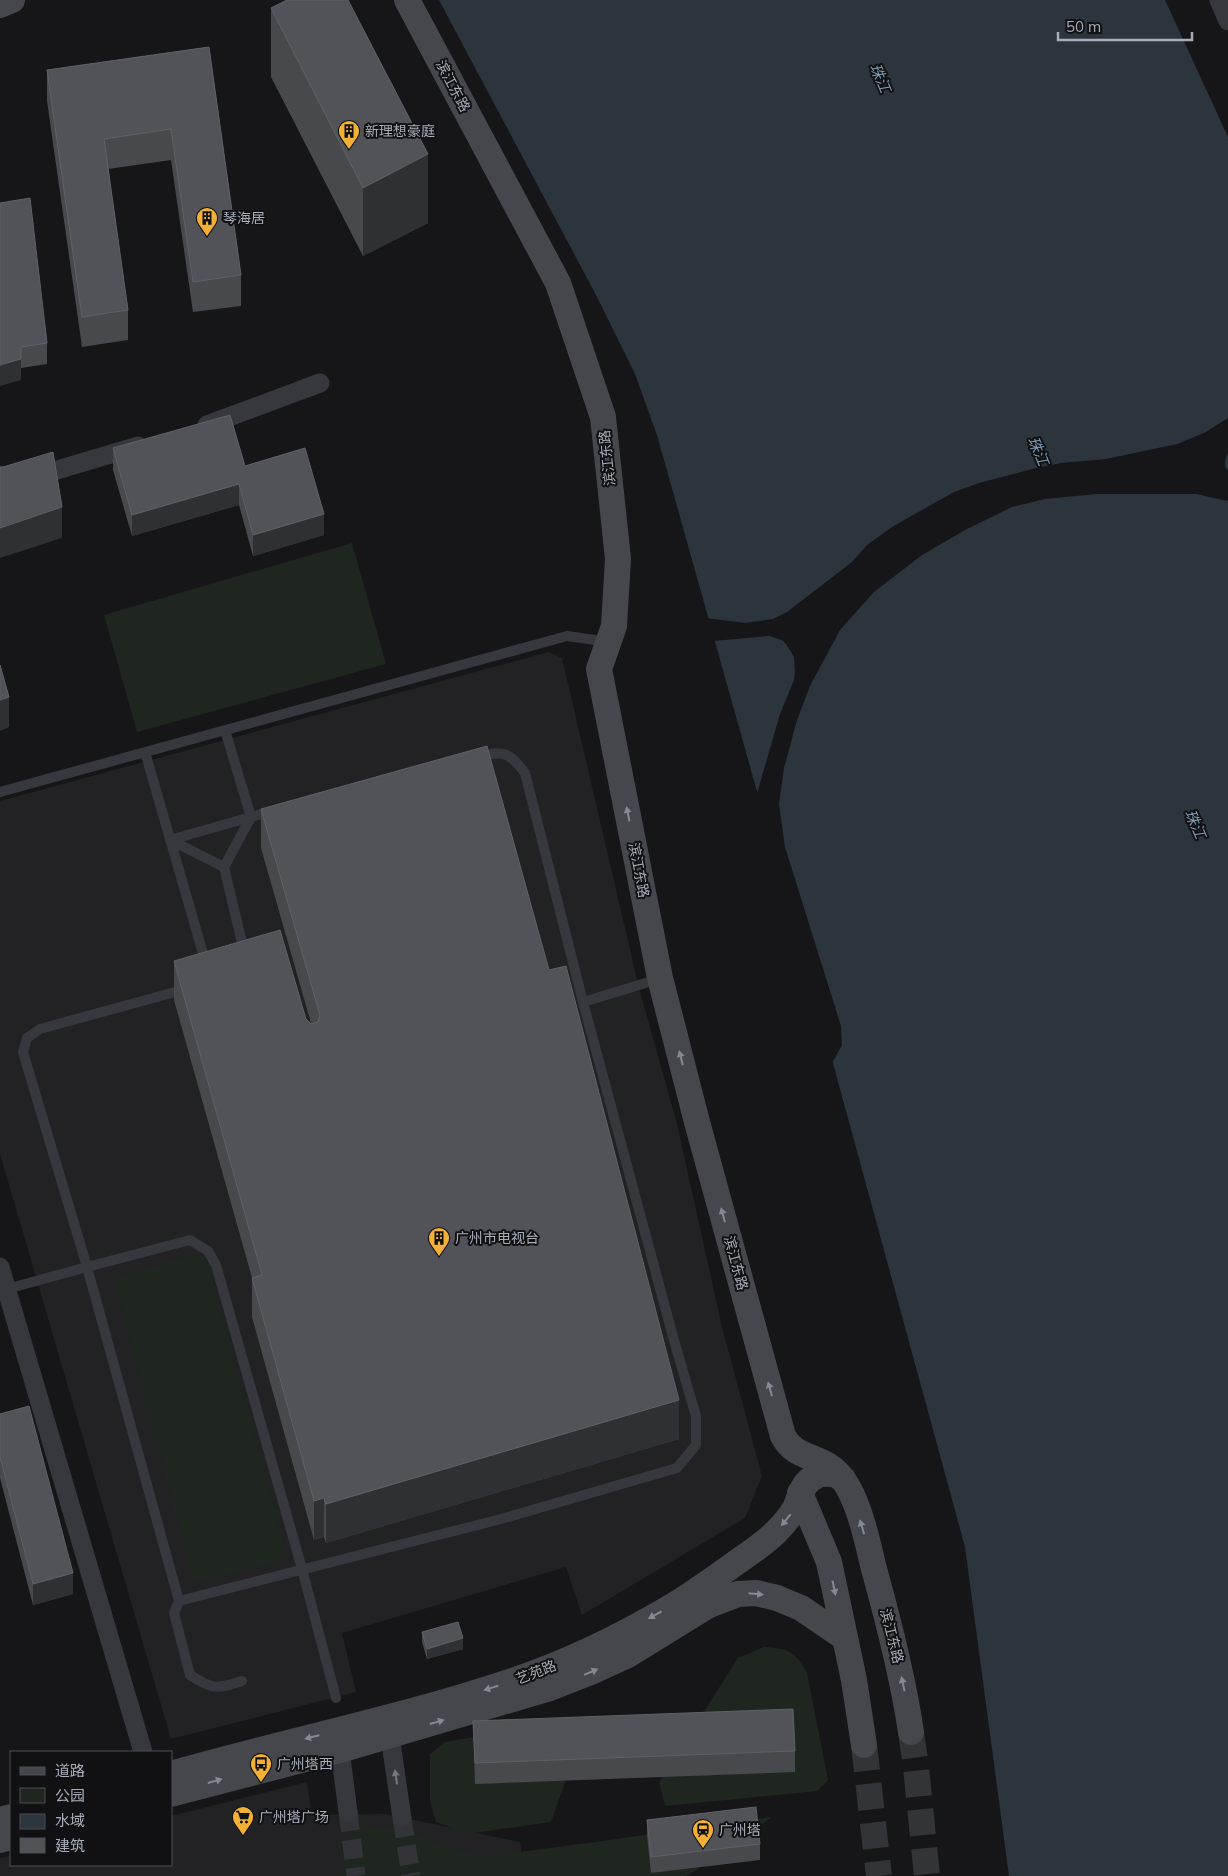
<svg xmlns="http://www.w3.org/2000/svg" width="1228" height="1876" viewBox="0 0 1228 1876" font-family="Mulish,'Noto Sans SC',sans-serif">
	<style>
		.built { fill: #222225 }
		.green { fill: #1e261f }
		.water { fill: #2c353c }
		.pier { fill: #161618 }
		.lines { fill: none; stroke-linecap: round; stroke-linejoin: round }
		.street-tunnel { stroke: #333438; stroke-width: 19; stroke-dasharray: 19 9; stroke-linecap: butt }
		.secondary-tunnel { stroke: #333438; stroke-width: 26; stroke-dasharray: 26 13; stroke-linecap: butt }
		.lane { stroke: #37383d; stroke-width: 10 }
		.street { stroke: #37383d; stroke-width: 19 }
		.secondary { stroke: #45474d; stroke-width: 26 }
		.wall { fill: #47494d }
		.shaded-wall { fill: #2f3033 }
		.building { fill: #525359; stroke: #5f6168 }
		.oneway { fill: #858993 }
		.oneway2 { fill: #757881 }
		.labels { text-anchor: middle; stroke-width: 4; stroke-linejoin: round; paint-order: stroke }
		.street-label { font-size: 14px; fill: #a8adb8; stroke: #111113 }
		.poi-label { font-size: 14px; fill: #a8adb8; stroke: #111113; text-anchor: start }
		.water-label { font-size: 15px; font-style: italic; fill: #7f9bb3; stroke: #111113 }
	</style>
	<rect width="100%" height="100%" fill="#161618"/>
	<path class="built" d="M549 652 562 658 639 988 677 1124 721 1323 762 1476 745 1518 582 1615 566 1567 342 1633 356 1692 171 1739 0 1154V801Z
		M307 1782 312 1815 385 1814 520 1842 525 1876H0V1858L11 1856V1865H171V1816Z"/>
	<path class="green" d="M352 543 386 664 137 732 104 615Z
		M190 1255H201L207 1259 287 1553 281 1561 195 1583 191 1576 116 1288 115 1278Z
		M764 1647C790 1649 794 1650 807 1673L828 1780 817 1791 665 1806 659 1782 738 1658Z
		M510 1731 568 1774 551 1822 467 1834 436 1822 430 1802V1754L445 1742Z
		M772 1817 717 1857 686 1876H339L355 1824 408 1830 451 1848 475 1855 505 1854 588 1843Z"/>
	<path class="water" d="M439 0H1165L1228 137V1876H1009L965 1547 822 1023 657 435 635 374 596 295Z"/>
	<path class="pier" d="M1228 418V453L1225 460V467L1228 470V501L1196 494H1097L1045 499 1012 507 965 530 922 555 874 592 840 630 810 686 797 720 784 768 779 804 785 847 841 1026 842 1045 831 1065 756 797 780 714 794 680 795 672 794 657 786 644 782 640 769 636 713 641 706 618 745 623 773 619 787 612 852 562 867 545 892 527 954 492 979 483 1036 468 1061 463 1106 459 1177 444 1204 433Z"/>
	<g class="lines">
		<path class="street-tunnel" d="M348 1812 356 1876
			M402 1818 411 1876"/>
		<path class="secondary-tunnel" d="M911 1732 916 1767 927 1876
			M864 1745 879 1876"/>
		<path class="lane" d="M145 752 206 964
			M478 757C504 750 509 752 525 773L583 1002
			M0 792 567 636 595 640 607 645
			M170 840 224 867 251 817 273 811
			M170 840 251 817 225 730
			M224 867 243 947
			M7 1289 87 1267 23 1052 27 1038 40 1029 186 989
			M179 1601 87 1267 190 1240 208 1251 216 1265 302 1569 336 1698
			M242 1681C217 1689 213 1690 190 1675L174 1613 179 1601 501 1519 677 1468 696 1445V1416L675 1344 583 1002 659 979"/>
		<path class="street" d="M1219 0 1228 21
			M207 425 320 383
			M0 487 138 446
			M0 1267 143 1752
			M378 1731 390 1736 402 1818
			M347 1741 340 1750 348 1812"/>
		<path class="secondary" d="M407 0 558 283 603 417 618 559 614 626 599 669 660 978 697 1122 783 1436C793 1456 812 1455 829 1466 838 1471 844 1480 849 1489 861 1511 868 1544 874 1569 889 1623 903 1677 911 1732
			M0 5 12 0
			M800 1493 829 1562 854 1680 864 1745
			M171 1774C283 1742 398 1719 509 1682 565 1664 620 1637 671 1607 694 1593 715 1578 737 1562 750 1553 765 1543 776 1532 783 1525 790 1517 795 1508 800 1498 801 1486 811 1479 822 1471 833 1472 843 1479
			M171 1794 340 1750 550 1688 591 1672 628 1655 709 1605 738 1594 756 1593 777 1598 801 1608 845 1638
			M0 1820 11 1817
			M0 1840 11 1837"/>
	</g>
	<path class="wall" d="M271 8 428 223 363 256 271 77Z
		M209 47 241 275V306L193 312 171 160 108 169 128 310V340L82 347 47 101V70Z
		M0 203 47 343V364L21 368V380Z
		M113 448 245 466 324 535 253 556 239 505 132 536 113 470Z
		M261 809 679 1439 326 1543 324 1537 314 1540 252 1317V1278L174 1000V961L306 1019 311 1023 261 848Z
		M0 1414 73 1594 33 1605 0 1478Z
		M422 1632 463 1649 427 1659 422 1642Z
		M473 1721 795 1751V1772L475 1784Z
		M647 1820 760 1844V1860L651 1873 647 1836Z"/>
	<path class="shaded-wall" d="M428 154V223L363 256V188Z
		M21 359V380L0 386V365Z
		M239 484V505L132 536V515Z
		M62 507V538L0 558V528Z
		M324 514V535L253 556V535Z
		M9 697V727L0 731V700Z
		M679 1400V1439L326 1543V1504Z
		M324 1498V1537L314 1540V1501Z
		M73 1573V1594L33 1605V1584Z
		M463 1638V1649L427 1659V1649Z"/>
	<path class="building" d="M287 0H348L428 154 363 188 271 8Z
		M209 47 241 275 193 282 171 129 104 139 128 310 82 317 47 70Z
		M30 198 47 343 21 347V359L0 365V203Z
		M230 415 245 466 305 448 324 514 253 535 239 484 132 515 113 448Z
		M53 452 62 507 0 528V467H3Z
		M0 665 9 697 0 700Z
		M487 746 549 970 566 966 679 1400 326 1504 324 1498 314 1501 252 1278 262 1275 174 961 280 930 306 1019 311 1024 318 1022 320 1015 261 809Z
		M29 1406 73 1573 33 1584 0 1457V1414Z
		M458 1622 463 1638 427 1649 422 1632Z
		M793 1709 795 1751 475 1763 473 1721Z
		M756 1807 760 1844 651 1857 647 1820Z"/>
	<defs><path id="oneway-solid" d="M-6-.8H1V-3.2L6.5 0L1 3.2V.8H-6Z" transform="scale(1.25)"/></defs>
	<g class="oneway">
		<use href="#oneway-solid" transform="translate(628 814) rotate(-101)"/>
		<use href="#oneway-solid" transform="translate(681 1058) rotate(-104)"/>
		<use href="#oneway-solid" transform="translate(723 1215) rotate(-105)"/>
		<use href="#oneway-solid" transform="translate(770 1389) rotate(-105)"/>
		<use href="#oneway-solid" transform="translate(786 1520) rotate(129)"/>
		<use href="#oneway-solid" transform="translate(862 1527) rotate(-107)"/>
		<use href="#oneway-solid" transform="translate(834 1588) rotate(78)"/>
		<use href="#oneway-solid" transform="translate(756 1594) rotate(5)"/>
		<use href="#oneway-solid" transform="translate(655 1615) rotate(151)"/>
		<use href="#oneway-solid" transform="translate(591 1672) rotate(-23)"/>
		<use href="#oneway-solid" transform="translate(903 1684) rotate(-102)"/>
		<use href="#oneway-solid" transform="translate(491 1688) rotate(163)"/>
		<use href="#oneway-solid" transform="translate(437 1722) rotate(-16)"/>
		<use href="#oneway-solid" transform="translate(312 1737) rotate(166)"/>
		<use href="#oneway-solid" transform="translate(215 1781) rotate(-16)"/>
	</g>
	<use class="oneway2" href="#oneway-solid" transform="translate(396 1777) rotate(-99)"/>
	<defs>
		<g id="building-pin" transform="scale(1.125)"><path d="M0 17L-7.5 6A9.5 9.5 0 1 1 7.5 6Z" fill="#f2b134" stroke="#111113"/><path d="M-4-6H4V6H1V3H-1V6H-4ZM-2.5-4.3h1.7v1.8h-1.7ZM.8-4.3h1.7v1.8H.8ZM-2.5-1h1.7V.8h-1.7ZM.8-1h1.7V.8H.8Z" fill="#111"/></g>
		<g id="bus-pin" transform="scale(1.125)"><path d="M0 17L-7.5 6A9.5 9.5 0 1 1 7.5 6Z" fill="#f2b134" stroke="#111113"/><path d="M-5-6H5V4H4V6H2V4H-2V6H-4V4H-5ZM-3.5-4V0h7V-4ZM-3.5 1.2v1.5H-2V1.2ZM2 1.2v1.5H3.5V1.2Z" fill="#111"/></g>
		<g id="supermarket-pin" transform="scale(1.125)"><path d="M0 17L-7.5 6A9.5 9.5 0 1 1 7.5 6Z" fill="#f2b134" stroke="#111113"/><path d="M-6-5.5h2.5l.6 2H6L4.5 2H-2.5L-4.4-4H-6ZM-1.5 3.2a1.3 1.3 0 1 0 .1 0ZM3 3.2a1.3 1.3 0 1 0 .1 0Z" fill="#111"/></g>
		<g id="station-pin" transform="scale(1.125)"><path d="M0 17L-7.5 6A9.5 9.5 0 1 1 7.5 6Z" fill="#f2b134" stroke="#111113"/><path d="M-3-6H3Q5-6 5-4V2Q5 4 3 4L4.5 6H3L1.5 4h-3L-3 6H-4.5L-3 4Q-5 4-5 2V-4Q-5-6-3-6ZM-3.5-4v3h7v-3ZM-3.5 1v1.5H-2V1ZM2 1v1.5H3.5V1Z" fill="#111"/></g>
	</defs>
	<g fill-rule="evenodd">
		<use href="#building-pin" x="349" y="131"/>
		<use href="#building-pin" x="207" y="218"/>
		<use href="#building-pin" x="439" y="1238"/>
		<use href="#bus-pin" x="261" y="1764"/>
		<use href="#supermarket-pin" x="243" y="1817"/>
		<use href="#station-pin" x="703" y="1830"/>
	</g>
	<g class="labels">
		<g class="street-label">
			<text transform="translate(453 86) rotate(62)" y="5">滨江东路</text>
			<text transform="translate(607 458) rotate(-96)" y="5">滨江东路</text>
			<text transform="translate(639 870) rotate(79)" y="5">滨江东路</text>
			<text transform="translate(736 1263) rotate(75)" y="5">滨江东路</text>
			<text transform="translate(892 1636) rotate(76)" y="5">滨江东路</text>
			<text transform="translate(536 1672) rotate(-21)" y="5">艺苑路</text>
		</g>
		<g class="poi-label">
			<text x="365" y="136">新理想豪庭</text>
			<text x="223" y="223">琴海居</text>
			<text x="455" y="1243">广州市电视台</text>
			<text x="277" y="1769">广州塔西</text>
			<text x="259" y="1822">广州塔广场</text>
			<text x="719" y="1835">广州塔</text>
		</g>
		<g class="water-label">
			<text transform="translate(880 78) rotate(67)" y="5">珠江</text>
			<text transform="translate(1038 451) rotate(67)" y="5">珠江</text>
			<text transform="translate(1195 824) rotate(67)" y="5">珠江</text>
		</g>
	</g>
	<rect x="10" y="1751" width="162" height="115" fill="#111113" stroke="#4d4f55"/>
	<rect x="20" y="1767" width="25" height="8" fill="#45474d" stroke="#4d4f55"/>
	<text x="55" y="1776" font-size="15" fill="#a8adb8">道路</text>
	<rect x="20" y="1788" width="25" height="15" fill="#1e261f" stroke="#4d4f55"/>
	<text x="55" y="1801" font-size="15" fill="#a8adb8">公园</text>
	<rect x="20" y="1814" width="25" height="15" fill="#2c353c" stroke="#4d4f55"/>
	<text x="55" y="1826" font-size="15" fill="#a8adb8">水域</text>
	<rect x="20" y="1838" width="25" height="15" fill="#525359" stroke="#4d4f55"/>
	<text x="55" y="1851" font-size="15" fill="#a8adb8">建筑</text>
	<path d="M1058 32v8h134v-8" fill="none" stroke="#a8adb8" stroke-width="2.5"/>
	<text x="1066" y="32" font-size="15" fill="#a8adb8" stroke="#111113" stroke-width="4" paint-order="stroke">50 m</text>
</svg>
